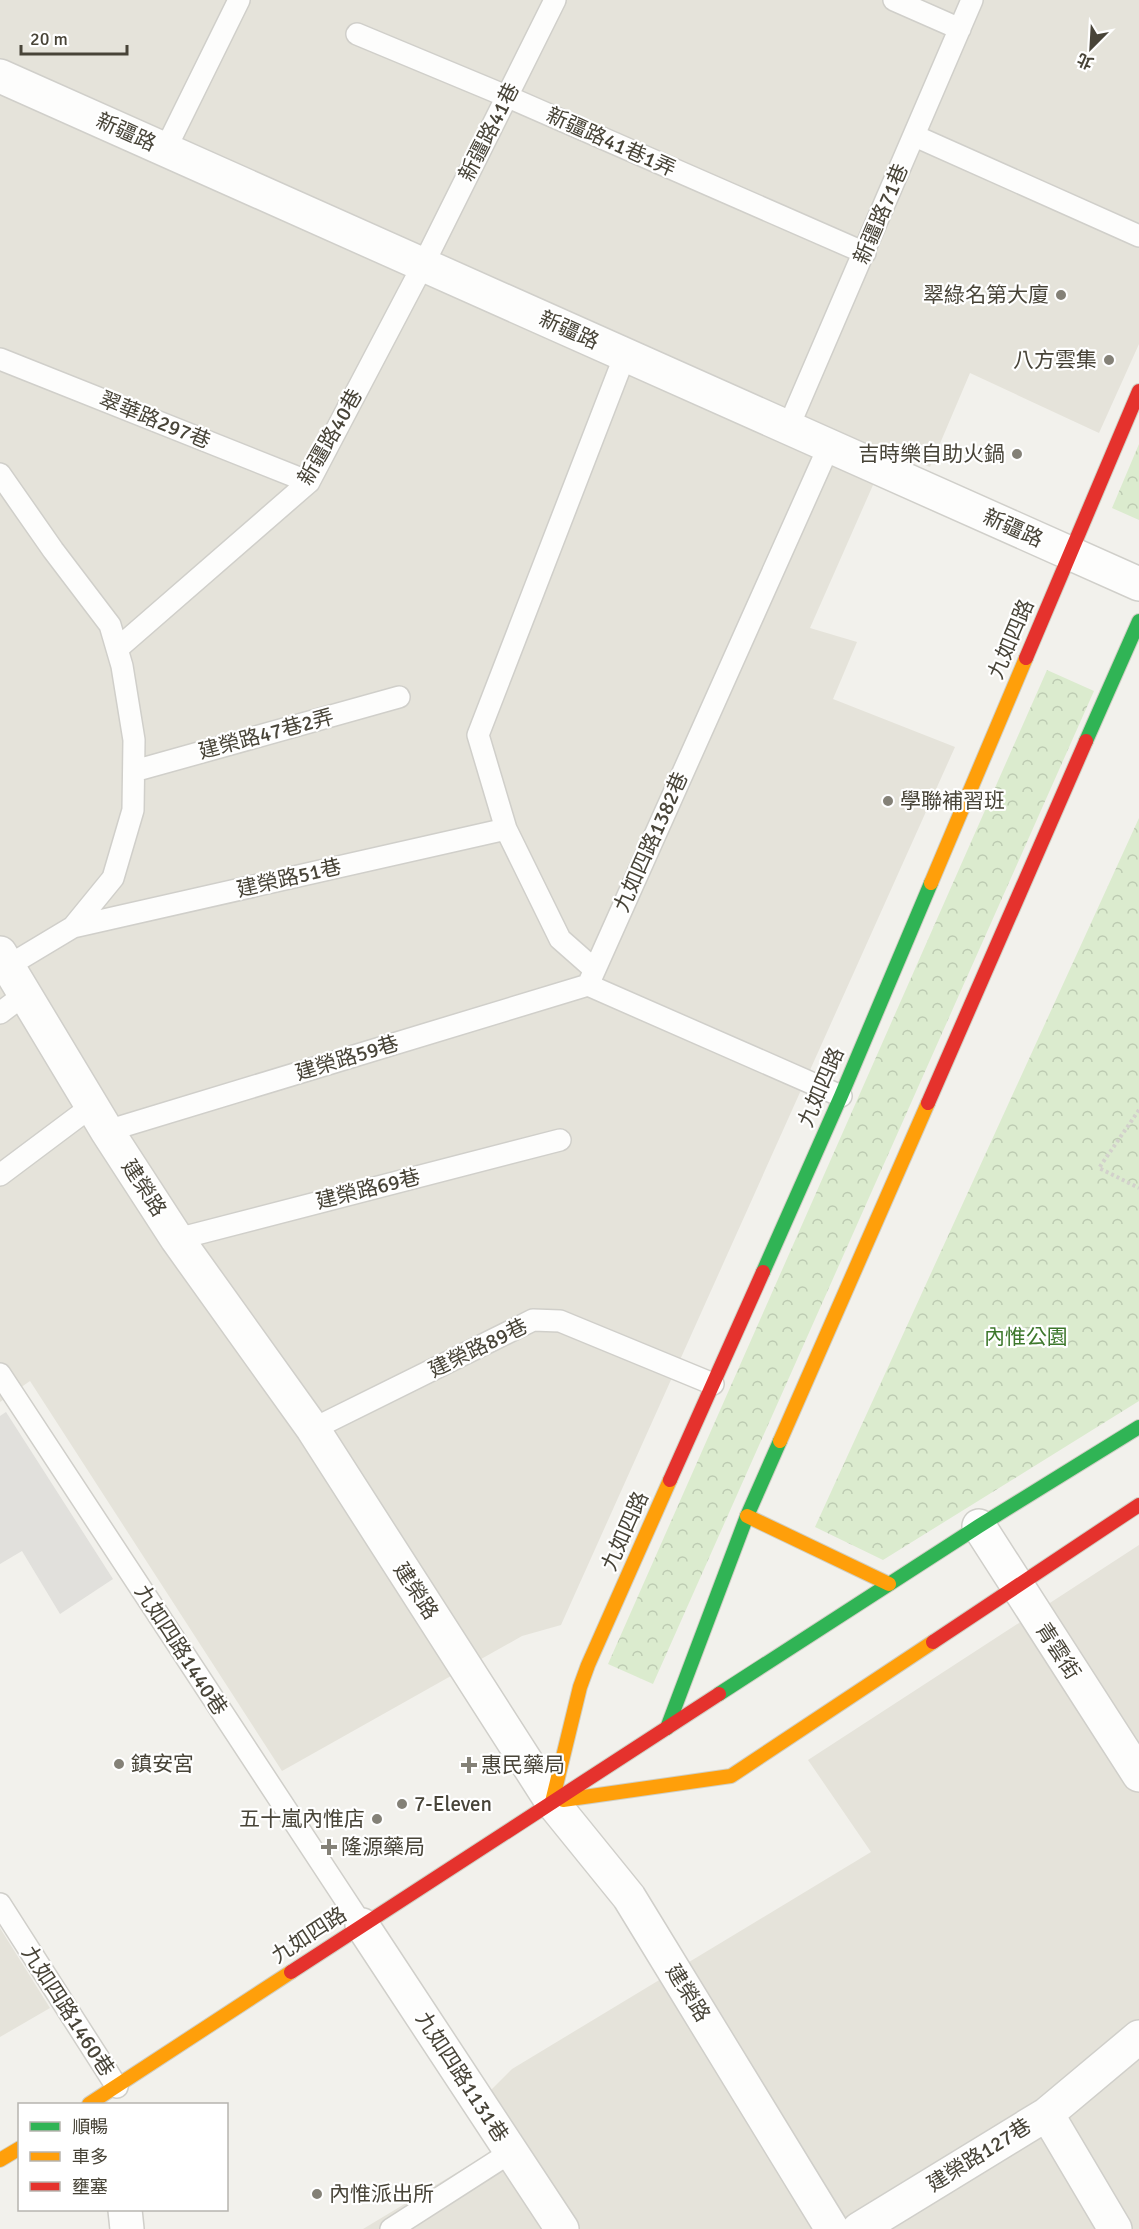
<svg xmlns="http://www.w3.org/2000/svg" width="1139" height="2229" viewBox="0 0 1139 2229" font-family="Signika,'Noto Sans TC',sans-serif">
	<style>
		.residential { fill: #e5e3da }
		.forest { fill: url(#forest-crowns) }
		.parking { fill: #e1e0dc }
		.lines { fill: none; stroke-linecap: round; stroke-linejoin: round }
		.lane-casing { stroke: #d0cfca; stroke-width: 24 }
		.street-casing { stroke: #d0cfca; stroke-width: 36 }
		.fast-casing { stroke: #d0cfc4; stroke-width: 16 }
		.slow-casing { stroke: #d0cfc4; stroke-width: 16 }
		.jam-casing { stroke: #d0cfc4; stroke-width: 16 }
		.path { stroke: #d2d1cb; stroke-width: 4; stroke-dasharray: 3 3; stroke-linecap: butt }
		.lane { stroke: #fdfdfc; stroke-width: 21 }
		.street { stroke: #fdfdfc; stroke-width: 33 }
		.fast { stroke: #30b455; stroke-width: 14 }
		.slow { stroke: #ff9f0a; stroke-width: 14 }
		.jam { stroke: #e5322d; stroke-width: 14 }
		.poi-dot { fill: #848177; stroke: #fff; stroke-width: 2 }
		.labels { text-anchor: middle; stroke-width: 4.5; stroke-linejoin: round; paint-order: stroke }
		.street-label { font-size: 21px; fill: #484438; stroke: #fff }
		.poi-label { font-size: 21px; fill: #484438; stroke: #fff; text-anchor: start }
		.park-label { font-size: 21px; fill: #3e782d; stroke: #fff }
	</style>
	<defs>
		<pattern id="forest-crowns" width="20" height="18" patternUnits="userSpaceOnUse" patternTransform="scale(1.5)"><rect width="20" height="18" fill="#dbebce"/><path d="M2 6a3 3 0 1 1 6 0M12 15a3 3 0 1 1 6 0" fill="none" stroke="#bdcbb2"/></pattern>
	</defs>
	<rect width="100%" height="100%" fill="#f2f1ec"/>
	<path class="residential" d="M0 0H1139V344L1099 433 970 373 930 467 888 451 810 628 857 642 833 699 955 747 561 1625 522 1636 282 1771 30 1381 0 1402Z
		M1139 1545V2229H363L521 2134 490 2091 512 2069 871 1852 808 1760Z
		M0 1928 50 2008 0 2037Z"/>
	<path class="forest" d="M1139 444V520L1112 508Z
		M1047 670 1094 691 653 1684 608 1664Z
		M1139 818V1401L883 1560 815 1527Z"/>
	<path class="parking" d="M6 1412 113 1579 60 1614 22 1551 0 1564V1416Z"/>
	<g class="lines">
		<g class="lane-casing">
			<path id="lane" d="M894 0 960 29
				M357 34 506 96 865 253
				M915 136 1139 236
				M165 150 239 0
				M0 359 309 482
				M788 428 972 0
				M829 446 588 985 841 1096
				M0 474 53 550 110 625 122 666 134 740 133 810 113 878 73 927 8 966
				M117 649 309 482 423 265 555 0
				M134 771 399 697
				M73 927 506 829
				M594 969 560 939 506 829 478 735 625 355
				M0 1013 24 995
				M107 1131 588 985
				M0 1175 92 1106
				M177 1239 560 1140
				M0 1374 362 1925
				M313 1429 533 1320 560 1321 713 1384
				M0 1904 117 2087
				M391 2229 511 2152"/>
		</g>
		<g class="street-casing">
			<path id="street" d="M0 76 1139 584
				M0 953 107 1131 177 1239 313 1429 552 1802 629 1897 832 2229
				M979 1526 1139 1775
				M362 1925 562 2229
				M1047 2114 1139 2037
				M125 2210 127 2229
				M859 2229 1047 2114 1115 2229"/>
		</g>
		<g class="fast-casing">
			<path id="fast" d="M1086 741 1139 621
				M763 1272 841 1096 931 883
				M719 1694 979 1526 1139 1427
				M667 1728 747 1516 780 1441"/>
		</g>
		<g class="slow-casing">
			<path id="slow" d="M931 883 1026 658
				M780 1441 928 1103
				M747 1516 889 1584
				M563 1800 731 1776 933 1642
				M552 1802 580 1687 588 1665 670 1480
				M89 2104 291 1972
				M0 2160 20 2148"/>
		</g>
		<g class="jam-casing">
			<path id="jam" d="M1026 658 1139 391
				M928 1103 1086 741
				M670 1480 763 1272
				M933 1642 1139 1505
				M291 1972 719 1694"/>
		</g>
		<path class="path" d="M1139 1110 1099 1168 1139 1188"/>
		<use href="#lane" class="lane"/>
		<use href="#street" class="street"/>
		<use href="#fast" class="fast"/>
		<use href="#slow" class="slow"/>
		<use href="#jam" class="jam"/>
	</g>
	<g class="poi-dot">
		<circle cx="1061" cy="295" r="6"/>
		<circle cx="1109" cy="360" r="6"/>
		<circle cx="1017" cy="454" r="6"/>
		<circle cx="888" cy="801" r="6"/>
		<circle cx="119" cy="1764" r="6"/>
		<path d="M466 1756h6v6h6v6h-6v6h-6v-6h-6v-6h6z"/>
		<circle cx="402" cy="1804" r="6"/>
		<circle cx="377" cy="1819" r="6"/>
		<path d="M326 1838h6v6h6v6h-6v6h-6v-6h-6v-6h6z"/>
		<circle cx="317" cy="2194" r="6"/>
	</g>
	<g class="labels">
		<g class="street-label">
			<text transform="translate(126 132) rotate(24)" y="7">新疆路</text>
			<text transform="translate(489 132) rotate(-63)" y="7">新疆路41巷</text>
			<text transform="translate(611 142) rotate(24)" y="7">新疆路41巷1弄</text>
			<text transform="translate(881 214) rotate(-67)" y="7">新疆路71巷</text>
			<text transform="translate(569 330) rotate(24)" y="7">新疆路</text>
			<text transform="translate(155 420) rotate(22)" y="7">翠華路297巷</text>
			<text transform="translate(330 437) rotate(-60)" y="7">新疆路40巷</text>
			<text transform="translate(1013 528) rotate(24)" y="7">新疆路</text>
			<text transform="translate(1011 639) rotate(-67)" y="7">九如四路</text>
			<text transform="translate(266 734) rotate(-15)" y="7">建榮路47巷2弄</text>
			<text transform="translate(651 842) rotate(-66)" y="7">九如四路1382巷</text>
			<text transform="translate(289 878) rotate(-13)" y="7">建榮路51巷</text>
			<text transform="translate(347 1058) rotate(-17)" y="7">建榮路59巷</text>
			<text transform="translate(821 1087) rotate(-67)" y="7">九如四路</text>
			<text transform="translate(144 1188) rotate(57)" y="7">建榮路</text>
			<text transform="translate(368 1189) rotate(-14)" y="7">建榮路69巷</text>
			<text transform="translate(478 1348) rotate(-26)" y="7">建榮路89巷</text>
			<text transform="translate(625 1531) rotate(-66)" y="7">九如四路</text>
			<text transform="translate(416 1591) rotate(57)" y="7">建榮路</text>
			<text transform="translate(181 1650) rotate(57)" y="7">九如四路1440巷</text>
			<text transform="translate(1058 1651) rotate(57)" y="7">青雲街</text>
			<text transform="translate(309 1935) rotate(-33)" y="7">九如四路</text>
			<text transform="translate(688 1993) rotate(58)" y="7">建榮路</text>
			<text transform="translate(68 2011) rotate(57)" y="7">九如四路1460巷</text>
			<text transform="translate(462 2077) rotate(57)" y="7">九如四路1131巷</text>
			<text transform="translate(979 2155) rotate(-32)" y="7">建榮路127巷</text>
		</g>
		<g class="poi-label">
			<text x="1049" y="302" text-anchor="end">翠綠名第大廈</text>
			<text x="1097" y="367" text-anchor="end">八方雲集</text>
			<text x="1005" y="461" text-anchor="end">吉時樂自助火鍋</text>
			<text x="900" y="808">學聯補習班</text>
			<text x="131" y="1771">鎮安宮</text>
			<text x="481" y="1772">惠民藥局</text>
			<text x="414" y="1811">7-Eleven</text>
			<text x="365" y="1826" text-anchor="end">五十嵐內惟店</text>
			<text x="341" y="1854">隆源藥局</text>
			<text x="329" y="2201">內惟派出所</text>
		</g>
		<g class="park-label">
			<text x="1026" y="1344">內惟公園</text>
		</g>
	</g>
	<rect x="18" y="2103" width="210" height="108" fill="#ffffff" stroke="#b6b4af" stroke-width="1.5"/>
	<rect x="30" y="2122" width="30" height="9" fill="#30b455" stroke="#b6b4af" stroke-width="1.5"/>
	<text x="72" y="2133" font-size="18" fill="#484438">順暢</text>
	<rect x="30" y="2152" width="30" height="9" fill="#ff9f0a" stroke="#b6b4af" stroke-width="1.5"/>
	<text x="72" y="2163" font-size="18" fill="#484438">車多</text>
	<rect x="30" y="2182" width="30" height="9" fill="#e5322d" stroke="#b6b4af" stroke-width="1.5"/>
	<text x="72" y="2193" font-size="18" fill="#484438">壅塞</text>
	<g transform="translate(1091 48) rotate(204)" stroke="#ffffff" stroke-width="4.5" paint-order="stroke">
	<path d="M0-4.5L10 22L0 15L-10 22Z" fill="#484438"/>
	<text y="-9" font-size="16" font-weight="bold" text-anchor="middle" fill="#484438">北</text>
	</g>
	<path d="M21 45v9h106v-9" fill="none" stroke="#484438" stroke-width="3"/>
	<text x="30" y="45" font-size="18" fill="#484438" stroke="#ffffff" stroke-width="4.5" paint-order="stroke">20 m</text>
</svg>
